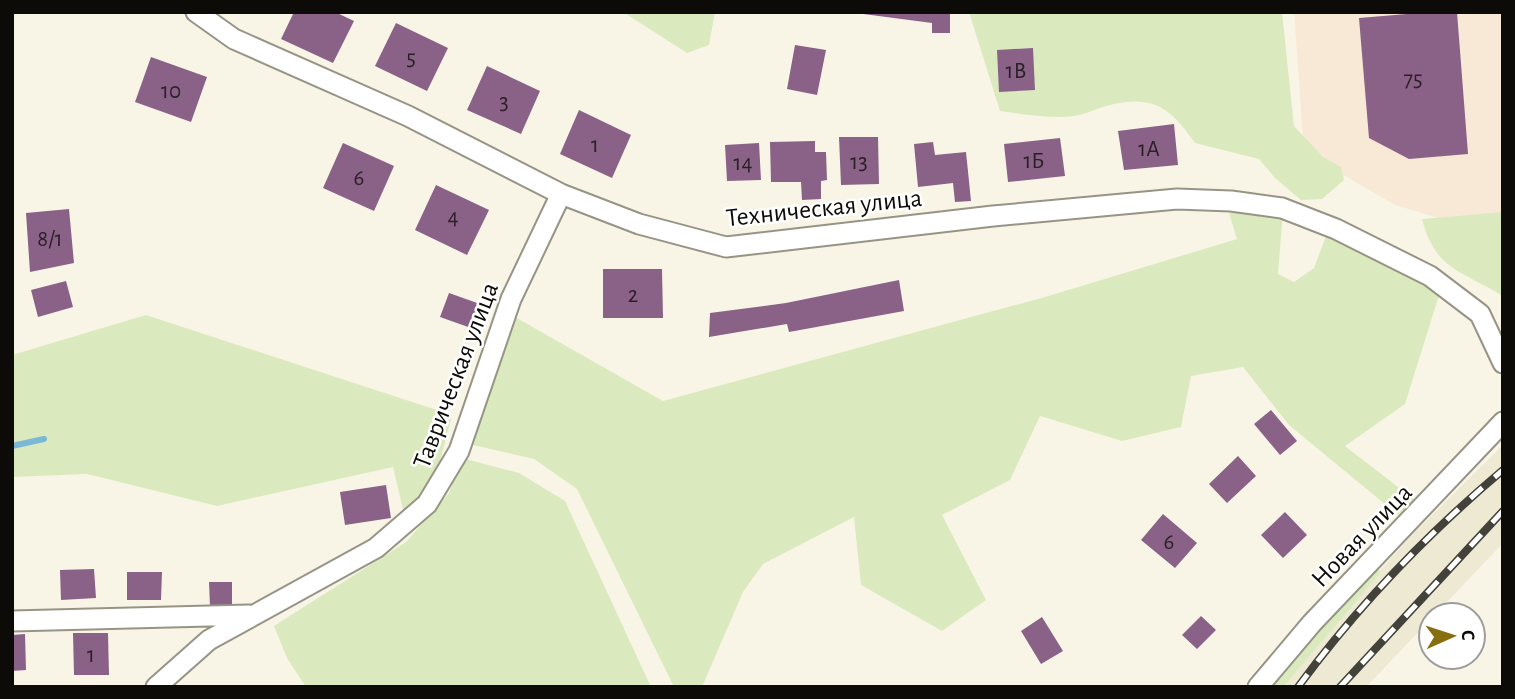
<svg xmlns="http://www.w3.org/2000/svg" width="1515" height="699" viewBox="0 0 1515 699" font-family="'Alegreya Sans',sans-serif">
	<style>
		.commercial { fill: #f8e8d6 }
		.built { fill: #ede9d3 }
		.green { fill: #dbeabe }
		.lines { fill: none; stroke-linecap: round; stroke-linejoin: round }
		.stream { stroke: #7ab8d5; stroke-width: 6 }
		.building { fill: #8a6187 }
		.minor-casing { stroke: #979486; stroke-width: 23 }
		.minor { stroke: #fff; stroke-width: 19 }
		.rail-casing { stroke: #42413a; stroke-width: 8 }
		.rail { stroke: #fff; stroke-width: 5; stroke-dasharray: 16; stroke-linecap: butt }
		.labels { text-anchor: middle; stroke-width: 5; stroke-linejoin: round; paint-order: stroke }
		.number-label { font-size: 23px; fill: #2c2027 }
		.street-label { font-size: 26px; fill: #0c0b07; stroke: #fff }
	</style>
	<rect width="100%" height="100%" fill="#f8f5e6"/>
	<path class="commercial" d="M1294 12H1503V234L1472 228 1395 205 1304 152Z"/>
	<path class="built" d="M1503 445V543L1366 687H1276L1410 537Z"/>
	<path class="green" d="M623 12H715L709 45 687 53Z
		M969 12H1282L1294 126 1323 157 1341 167 1344 180 1322 199 1301 200 1275 178 1259 159 1195 143C1169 106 1152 94 1106 106 1096 109 1086 114 1075 116 1051 119 1024 114 1000 111Z
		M1283 212 1278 274 1294 282 1314 268 1326 236 1441 289 1405 404 1345 446 1416 501 1398 515 1289 425 1243 367 1191 376 1181 427 1122 441 1040 416 1010 480 942 515 986 600 942 631 861 585 854 517 763 564 743 592 702 687H674L577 489 534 459 469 444 515 317 663 401 1045 297 1237 239 1229 213Z
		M1503 212V296C1462 271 1435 270 1422 219Z
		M146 315 452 415 435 481 405 518 393 467 217 506 87 474 12 477V355Z
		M462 458 519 473 565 501 651 687H306L287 658 274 626 406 542 449 493Z
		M1376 568 1381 572 1283 687H1266Z"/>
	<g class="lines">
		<path class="stream" d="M12 446 44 439"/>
	</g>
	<path class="building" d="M294 12H335L354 21 333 63 281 39Z
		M848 12H950V33H932V23Z
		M1431 12H1457L1468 154 1409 159 1369 138 1359 18Z
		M396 23 448 48 427 91 375 66Z
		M795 45 826 50 817 95 787 89Z
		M1033 48 1035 90 999 92 997 50Z
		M151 57 207 77 191 122 135 102Z
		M487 66 540 91 521 134 467 110Z
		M579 110 631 135 612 178 560 154Z
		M1174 124 1178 165 1124 170 1118 131Z
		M839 137H878L879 184 841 185Z
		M1060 138 1065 176 1008 182 1004 144Z
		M815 141V152H826L827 180 821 181V199L802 200 801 182H771L770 142Z
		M933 142 935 155 966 152 971 201 955 202 953 183 918 187 914 144Z
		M343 143 394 166 374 211 323 188Z
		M759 143 761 180 727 181 725 145Z
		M436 185 489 210 467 255 415 230Z
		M69 209 74 263 30 272 26 213Z
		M603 269H662L663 318H603Z
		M899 280 904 311 789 332 787 324 709 337 710 313 786 303Z
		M66 281 73 307 38 317 31 290Z
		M449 293 480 304 471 328 440 317Z
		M1271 410 1297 441 1280 455 1254 424Z
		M1238 456 1256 476 1227 503 1209 484Z
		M386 485 391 518 345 525 340 492Z
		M1285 512 1307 535 1283 558 1261 535Z
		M1163 514 1197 543 1175 568 1141 540Z
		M94 569 96 598 61 600 60 570Z
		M127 572H162L161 600H127Z
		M209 582H232V606L210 607Z
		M1201 616 1216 630 1197 649 1182 635Z
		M1042 617 1063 651 1041 664 1021 631Z
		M73 633H108L109 675H74Z
		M25 634 26 670 12 671V635Z"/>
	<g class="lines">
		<g class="minor-casing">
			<path id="minor" d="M196 12 234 39 408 116 561 194 639 224 726 247 993 216 1177 199 1231 201 1282 208 1336 229 1430 276 1480 314 1503 363
				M12 621 249 615
				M156 687 209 640 376 548 427 504 459 451 511 299 561 194
				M1258 687 1312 623 1503 422"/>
		</g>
		<use href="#minor" class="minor"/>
		<g class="rail-casing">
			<path id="rail" d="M1298 687C1357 607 1427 534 1503 470
				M1340 687 1503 511"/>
		</g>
		<use href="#rail" class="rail"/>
	</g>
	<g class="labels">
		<g class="number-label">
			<text x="411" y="65">5</text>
			<text x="1016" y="78">1В</text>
			<text x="1413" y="86">75</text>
			<text x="171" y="98">10</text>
			<text x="504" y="109">3</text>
			<text x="595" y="152">1</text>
			<text x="1149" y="156">1А</text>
			<text x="1034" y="168">1Б</text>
			<text x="859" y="169">13</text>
			<text x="743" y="170">14</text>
			<text x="359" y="185">6</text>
			<text x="453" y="224">4</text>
			<text x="50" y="246">8/1</text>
			<text x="633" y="302">2</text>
			<text x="1169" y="549">6</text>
			<text x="91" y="662">1</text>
		</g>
		<g class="street-label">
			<text transform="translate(824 207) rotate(-6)" y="9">Техническая улица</text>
			<text transform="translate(455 375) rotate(-69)" y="9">Таврическая улица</text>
			<text transform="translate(1361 535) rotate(-46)" y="9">Новая улица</text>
		</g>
	</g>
	<rect width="1515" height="699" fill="none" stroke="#0c0b07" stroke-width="28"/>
	<g transform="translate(1452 636) rotate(87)"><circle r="33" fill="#ffffff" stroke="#9e9d9c" stroke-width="2"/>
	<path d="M0-5L12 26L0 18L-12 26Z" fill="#876e0e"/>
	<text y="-10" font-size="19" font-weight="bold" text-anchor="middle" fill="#0c0b07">С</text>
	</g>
</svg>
